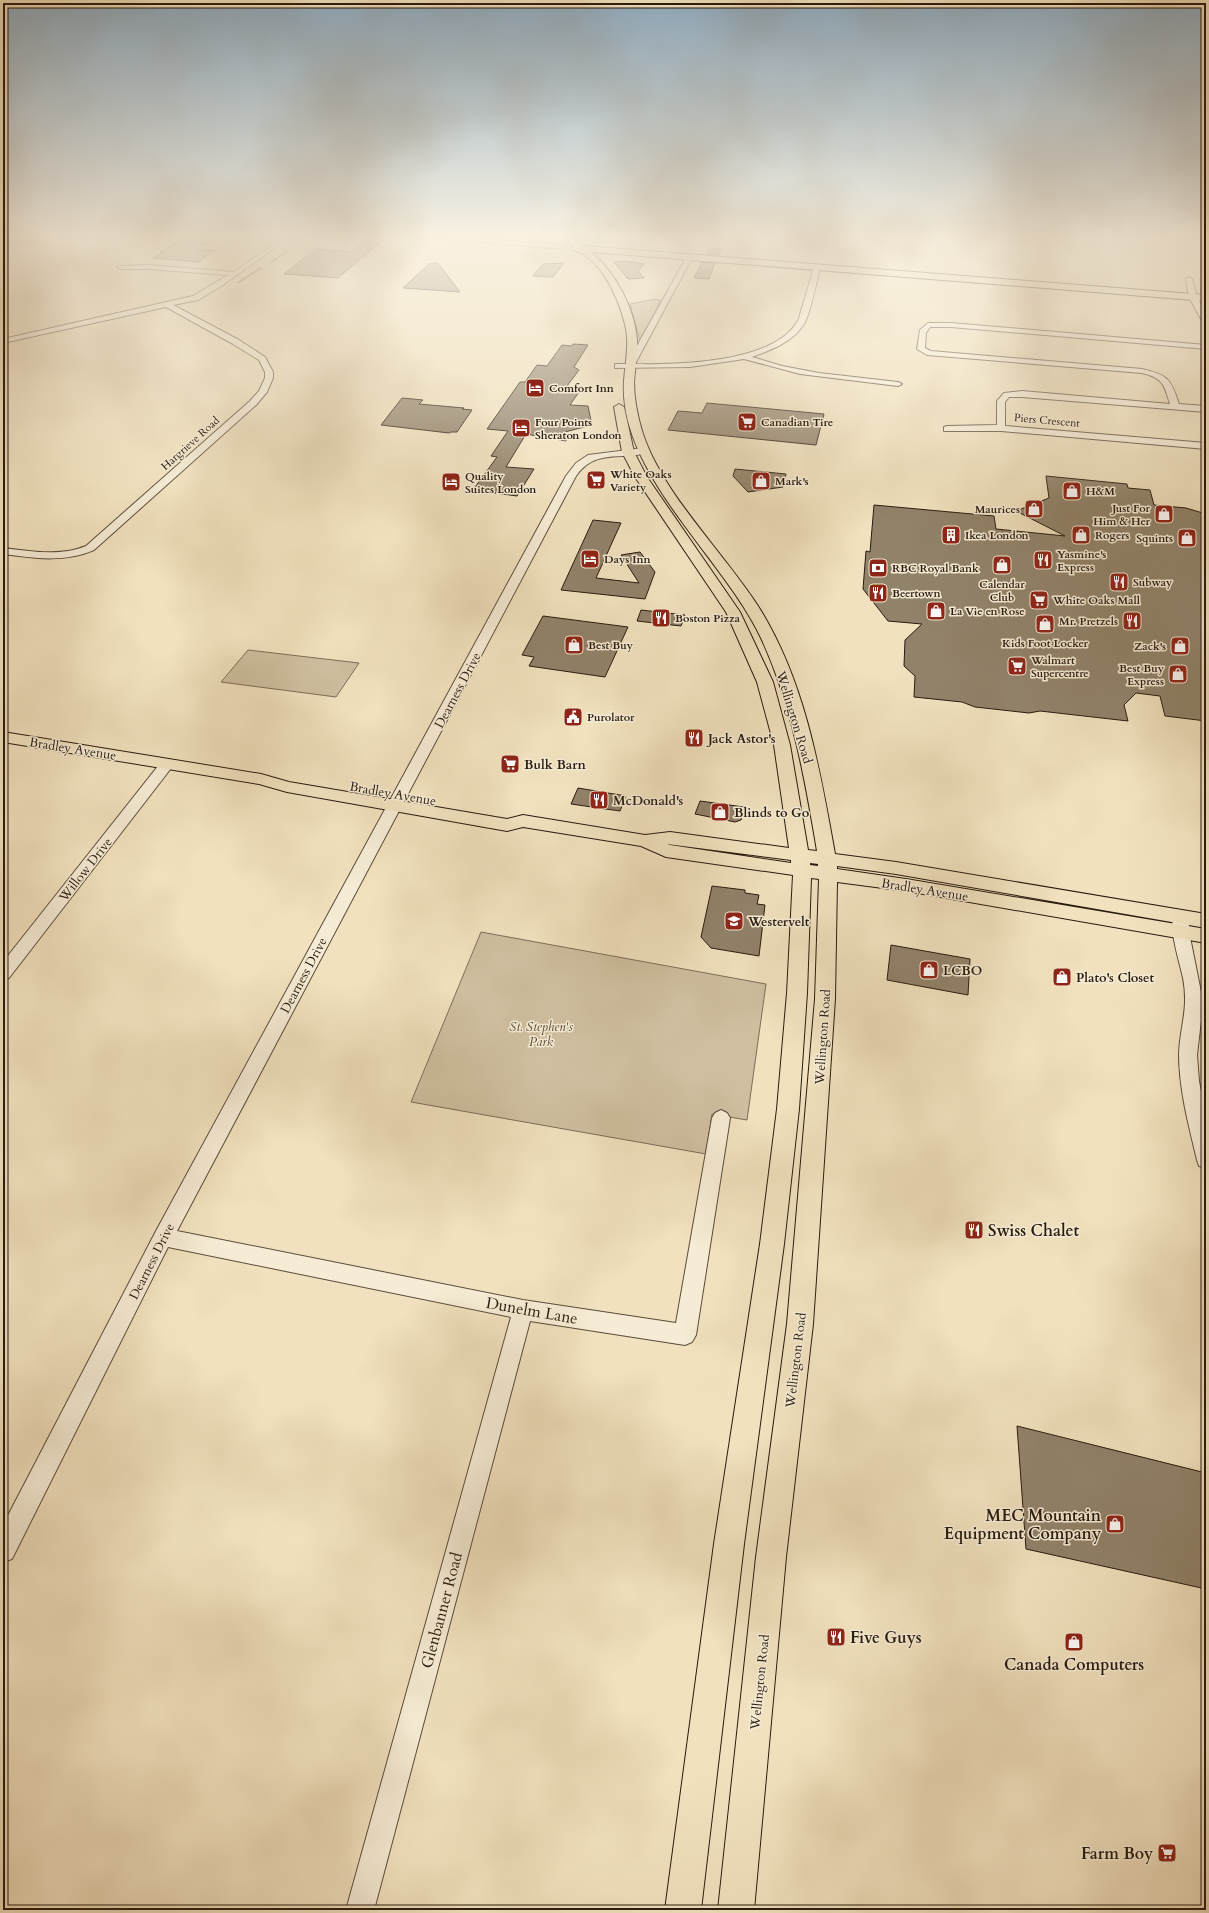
<svg xmlns="http://www.w3.org/2000/svg" width="1209" height="1913" viewBox="0 0 1209 1913" font-family="Cardo,serif">
	<style>
		.green { fill: #cfbfa0; stroke: #7c6d57 }
		.lines { fill: none; stroke-linecap: round; stroke-linejoin: round }
		.stream { stroke: #786a54; stroke-width: 2 }
		.building { fill: #91826a; stroke: #281b0e }
		.minor-casing { stroke: #5a4c3a; stroke-width: 2 }
		.major-casing { stroke: #281b0e; stroke-width: 2 }
		.minor { fill: #f6ecd5; fill-rule: evenodd }
		.major { fill: #f1e1be; fill-rule: evenodd }
		.labels { text-anchor: middle; stroke-width: 3; stroke-linejoin: round; paint-order: stroke }
		.far-poi-label { font-size: 11px; font-weight: bold; fill: #281b0e; stroke: #f6ecd5; text-anchor: start }
		.far-street-label { font-size: 11px; fill: #281b0e; stroke: #f6ecd5 }
		.street-label { font-size: 13px; fill: #281b0e; stroke: #f6ecd5 }
		.poi-label { font-size: 13px; font-weight: bold; fill: #281b0e; stroke: #f6ecd5; text-anchor: start }
		.park-label { font-size: 13px; font-style: italic; fill: #5a4c3a; stroke: #f6ecd5 }
		.near-poi-label { font-size: 16px; font-weight: bold; fill: #281b0e; stroke: #f6ecd5; text-anchor: start }
		.near-street-label { font-size: 16px; fill: #281b0e; stroke: #f6ecd5 }
	</style>
	<rect width="100%" height="100%" fill="#f1e1be"/>
	<filter id="stains"><feTurbulence type="fractalNoise" baseFrequency=".005" numOctaves="4"/><feColorMatrix values="0 0 0 0 .2 0 0 0 0 .09 0 0 0 0 .02 0 0 0 .5 -.17"/></filter>
	<radialGradient id="worn" r=".72"><stop offset=".6" stop-color="#630" stop-opacity="0"/><stop offset="1" stop-color="#630" stop-opacity=".3"/></radialGradient>
	<path class="green" d="M3 235H109L3 245Z
		M656 299 661 301 640 341 630 304Z
		M248 650 359 663 336 697 221 682Z
		M481 932 766 984 747 1120 712 1114 706 1154 411 1102Z"/>
	<g class="lines">
		<path class="stream" d="M291 246 306 235
			M3 248 28 235
			M271 262 284 254 285 251
			M239 282 261 268"/>
	</g>
	<path class="building" d="M184 238 214 240 197 249 215 250 199 262 153 258 164 252H160Z
		M363 242 379 243 338 278 284 274 316 249 351 252Z
		M708 249H721L719 255 706 254Z
		M627 261 644 264 638 271 644 278 628 279 614 262Z
		M702 262 715 263 709 279 694 278Z
		M434 263H438L460 292 403 288 429 264Z
		M564 263 553 277 533 276 543 264Z
		M573 344 588 345 574 367 579 370 567 386 581 389 570 405 588 406 592 425 565 432 566 441 526 434 506 467 534 469 517 496 473 490 497 457 491 456 508 431 487 429 520 382H525L537 365 547 366 562 345 572 346Z
		M402 398 423 400 419 404 464 408 462 409 472 410 457 432H451L449 433 381 425Z
		M707 403 824 414 816 445 668 430 678 411 702 413Z
		M735 469 786 474 783 487 748 492 733 476Z
		M1046 476 1127 484 1128 488 1150 490 1154 505 1186 508 1206 514V721L1165 716 1160 696 1136 693 1124 705 1128 721 1040 711 1029 713 975 707 962 702 914 697 915 676 904 666 905 640 922 624 888 621 863 589 866 551 870 552 874 505 994 516 996 529 1065 536 1016 511 1049 498Z
		M593 520 621 523 596 578 639 583 621 555 640 552 655 572 645 599 561 590Z
		M641 610 685 615 681 626 637 621Z
		M543 616 628 627 605 677 529 666 534 657 522 655Z
		M578 788 626 796 620 811 571 804Z
		M700 801 744 807 741 820 735 822 695 814Z
		M712 886 745 890V893L759 895 757 904 765 905 759 956 711 948 701 937Z
		M891 945 970 959 968 995 887 980Z
		M1017 1426 1206 1473V1589L1026 1549Z"/>
	<g class="lines">
		<g class="minor-casing">
			<path id="minor" d="M286 235H293L220 287 198 300 173 305 239 340 265 357 273 372V378L267 392 256 405 94 550C64 563 34 558 3 554V548C31 551 59 557 86 546L250 401 259 391 265 378V372L259 360 233 344 166 307 3 343V339L193 296 228 275 148 269H120L117 267 118 266 148 265 234 272Z
				M395 235H428L564 245 567 247 564 249Z
				M689 256 692 258 635 364C677 365 773 363 797 322 800 319 800 312 802 308 806 294 810 281 814 267L817 265 820 267C817 280 810 315 804 324 793 342 771 350 752 357L782 366 819 373 898 382 902 384 898 386 800 374 744 359 690 367 615 368V364H627L686 258Z
				M1189 277 1192 279 1197 297 1206 314V323L1202 321 1189 297 1186 279Z
				M928 323H951L1206 345V349L951 327H930L926 333 925 348 931 351 1142 369C1168 375 1171 379 1179 404L1206 406V412L1022 397H1009L1005 402V426L1206 443V449L1001 431H944V427L947 426 997 425V401L1004 393 1022 391 1170 404C1164 384 1163 378 1142 373L927 355 917 349 920 330Z
				M644 448 649 451 647 453C619 460 595 449 576 476L177 1231 523 1300 676 1323 712 1118 715 1113 721 1110 727 1113 730 1118 696 1335 692 1342 685 1345 530 1321 374 1910H346L511 1317 168 1247 12 1559 3 1562V1525L156 1231 566 476 576 463 588 455Z
				M167 760 172 761 174 764 172 767 9 978 3 980V962L162 761Z
				M1180 911 1185 912 1188 916 1190 937 1202 997V1012L1197 1055 1199 1081 1206 1118V1168L1199 1166 1197 1160C1189 1126 1179 1090 1179 1054 1180 1026 1189 1009 1183 978 1180 963 1167 925 1175 912Z"/>
		</g>
		<g class="major-casing">
			<path id="major" d="M558 235H567L583 246 1206 295V301L591 252C615 272 634 307 637 339 638 353 635 368 634 382 634 399 638 418 643 434 663 494 724 553 758 606 805 680 820 770 835 854L896 862 1206 914V928L896 874 837 866V869L906 879 1206 929V943L906 891 837 882 835 999 813 1324 786 1557 754 1910H718L756 1557 787 1324 815 999 819 879 811 878 807 993 799 1109 784 1244 744 1544 701 1910H665L714 1544 760 1244 777 1109 787 993 793 875 666 857 641 846 523 827 507 831 287 792 259 784 3 742V732L261 774 289 782 507 819 523 815 645 835 670 832 789 848 774 745 757 682 726 612 635 477 622 452 614 407 619 404 624 407 634 452 647 477 740 612 773 682 790 745 808 850 817 851C805 779 792 705 761 638 723 557 618 473 624 381 625 366 628 352 627 337 625 310 602 256 573 250V246ZM667 844 791 860V863L670 845ZM810 863 818 864V866L810 865Z"/>
		</g>
		<use href="#minor" class="minor"/>
		<use href="#major" class="major"/>
	</g>
	<linearGradient id="sky" x2="0" y2="1"><stop stop-color="#90abbf"/><stop offset="0.47" stop-color="#f9f2e2"/><stop offset="1" stop-color="#f9f2e2" stop-opacity="0"/></linearGradient>
	<rect width="1209" height="503" fill="url(#sky)"/>
	<defs>
		<g id="hotel-square" transform="scale(1)"><rect x="-9" y="-9" width="18" height="18" rx="4" fill="#8f2418" stroke="#f6ecd5"/><path d="M-6-4.5h1.5V1H6V5H4.5V3h-9V5H-6ZM-4 0a1.8 1.8 0 1 1 3.6 0ZM.5 0V-2.5h3Q6-2.5 6 0Z" fill="#fff"/></g>
		<g id="supermarket-square" transform="scale(1)"><rect x="-9" y="-9" width="18" height="18" rx="4" fill="#8f2418" stroke="#f6ecd5"/><path d="M-6-5.5h2.5l.6 2H6L4.5 2H-2.5L-4.4-4H-6ZM-1.5 3.2a1.3 1.3 0 1 0 .1 0ZM3 3.2a1.3 1.3 0 1 0 .1 0Z" fill="#fff"/></g>
		<g id="shop-square" transform="scale(1)"><rect x="-9" y="-9" width="18" height="18" rx="4" fill="#8f2418" stroke="#f6ecd5"/><path d="M-5-2.5h2.3a2.7 3.5 0 0 1 5.4 0H5L5.5 6h-11ZM-1.5-2.5h3a1.5 2.3 0 0 0-3 0Z" fill="#fff"/></g>
		<g id="building-square" transform="scale(1)"><rect x="-9" y="-9" width="18" height="18" rx="4" fill="#8f2418" stroke="#f6ecd5"/><path d="M-4-6H4V6H1V3H-1V6H-4ZM-2.5-4.3h1.7v1.8h-1.7ZM.8-4.3h1.7v1.8H.8ZM-2.5-1h1.7V.8h-1.7ZM.8-1h1.7V.8H.8Z" fill="#fff"/></g>
		<g id="restaurant-square" transform="scale(1)"><rect x="-9" y="-9" width="18" height="18" rx="4" fill="#8f2418" stroke="#f6ecd5"/><path d="M-5-6h1v4h1v-4h1v4h1v-4h1v5L-1.5 .5V6h-2V.5L-5-1ZM5-6V6H3V1.5H1.5Q1.5-4 5-6Z" fill="#fff"/></g>
		<g id="bank-square" transform="scale(1)"><rect x="-9" y="-9" width="18" height="18" rx="4" fill="#8f2418" stroke="#f6ecd5"/><path d="M-6-4H6V4H-6ZM0-2.3a2.3 2.3 0 1 0 0 4.6a2.3 2.3 0 1 0 0-4.6Z" fill="#fff"/></g>
		<g id="civic-square" transform="scale(1)"><rect x="-9" y="-9" width="18" height="18" rx="4" fill="#8f2418" stroke="#f6ecd5"/><path d="M-.6-6.5H3V-4.5H.6V-3L4-1V1h2V6H-6V1h2V-1L-.6-3ZM-1.2 2.5V6h2.4V2.5Z" fill="#fff"/></g>
		<g id="university-square" transform="scale(1)"><rect x="-9" y="-9" width="18" height="18" rx="4" fill="#8f2418" stroke="#f6ecd5"/><path d="M0-5L7-2L0 1L-7-2ZM-4 1L0 2.5L4 1V4Q0 6-4 4Z" fill="#fff"/></g>
	</defs>
	<g fill-rule="evenodd">
		<use href="#hotel-square" x="535" y="388"/>
		<use href="#supermarket-square" x="747" y="422"/>
		<use href="#hotel-square" x="521" y="428"/>
		<use href="#supermarket-square" x="596" y="480"/>
		<use href="#shop-square" x="761" y="481"/>
		<use href="#hotel-square" x="451" y="482"/>
		<use href="#shop-square" x="1072" y="491"/>
		<use href="#shop-square" x="1034" y="509"/>
		<use href="#shop-square" x="1164" y="514"/>
		<use href="#building-square" x="951" y="535"/>
		<use href="#shop-square" x="1081" y="535"/>
		<use href="#shop-square" x="1187" y="538"/>
		<use href="#hotel-square" x="590" y="559"/>
		<use href="#restaurant-square" x="1043" y="560"/>
		<use href="#shop-square" x="1002" y="565"/>
		<use href="#bank-square" x="878" y="568"/>
		<use href="#restaurant-square" x="1119" y="582"/>
		<use href="#restaurant-square" x="878" y="593"/>
		<use href="#supermarket-square" x="1039" y="600"/>
		<use href="#shop-square" x="936" y="611"/>
		<use href="#restaurant-square" x="661" y="618"/>
		<use href="#restaurant-square" x="1132" y="621"/>
		<use href="#shop-square" x="1045" y="624"/>
		<use href="#shop-square" x="574" y="645"/>
		<use href="#shop-square" x="1180" y="646"/>
		<use href="#supermarket-square" x="1017" y="666"/>
		<use href="#shop-square" x="1178" y="674"/>
		<use href="#civic-square" x="573" y="717"/>
		<use href="#restaurant-square" x="694" y="738"/>
		<use href="#supermarket-square" x="510" y="764"/>
		<use href="#restaurant-square" x="599" y="800"/>
		<use href="#shop-square" x="720" y="812"/>
		<use href="#university-square" x="734" y="921"/>
		<use href="#shop-square" x="929" y="970"/>
		<use href="#shop-square" x="1062" y="977"/>
		<use href="#restaurant-square" x="974" y="1230"/>
		<use href="#shop-square" x="1115" y="1524"/>
		<use href="#restaurant-square" x="836" y="1637"/>
		<use href="#shop-square" x="1074" y="1642"/>
		<use href="#supermarket-square" x="1167" y="1853"/>
	</g>
	<g class="labels">
		<g class="far-poi-label">
			<text x="549" y="392">Comfort Inn</text>
			<text x="535" y="426">Four Points<tspan x="535" dy="13">Sheraton London</tspan></text>
			<text x="761" y="426">Canadian Tire</text>
			<text x="610" y="478">White Oaks<tspan x="610" dy="13">Variety</tspan></text>
			<text x="465" y="480">Quality<tspan x="465" dy="13">Suites London</tspan></text>
			<text x="775" y="485">Mark's</text>
			<text x="1086" y="495">H&amp;M</text>
			<text x="1150" y="512" text-anchor="end">Just For<tspan x="1150" dy="13">Him &amp; Her</tspan></text>
			<text x="1020" y="513" text-anchor="end">Maurices</text>
			<text x="965" y="539">Ikea London</text>
			<text x="1095" y="539">Rogers</text>
			<text x="1173" y="542" text-anchor="end">Squints</text>
			<text x="1057" y="558">Yasmine's<tspan x="1057" dy="13">Express</tspan></text>
			<text x="604" y="563">Days Inn</text>
			<text x="892" y="572">RBC Royal Bank</text>
			<text x="1133" y="586">Subway</text>
			<text x="1002" y="588" text-anchor="middle">Calendar<tspan x="1002" dy="13">Club</tspan></text>
			<text x="892" y="597">Beertown</text>
			<text x="1053" y="604">White Oaks Mall</text>
			<text x="950" y="615">La Vie en Rose</text>
			<text x="675" y="622">Boston Pizza</text>
			<text x="1118" y="625" text-anchor="end">Mr. Pretzels</text>
			<text x="1045" y="647" text-anchor="middle">Kids Foot Locker</text>
			<text x="588" y="649">Best Buy</text>
			<text x="1166" y="650" text-anchor="end">Zack's</text>
			<text x="1031" y="664">Walmart<tspan x="1031" dy="13">Supercentre</tspan></text>
			<text x="1164" y="672" text-anchor="end">Best Buy<tspan x="1164" dy="13">Express</tspan></text>
			<text x="587" y="721">Purolator</text>
		</g>
		<g class="far-street-label">
			<text transform="translate(1047 420) rotate(5)" y="4">Piers Crescent</text>
			<text transform="translate(190 443) rotate(-42)" y="4">Hargrieve Road</text>
		</g>
		<g class="street-label">
			<text transform="translate(457 690) rotate(-62)" y="5">Dearness Drive</text>
			<text transform="translate(795 717) rotate(73)" y="5">Wellington Road</text>
			<text transform="translate(73 748) rotate(9)" y="5">Bradley Avenue</text>
			<text transform="translate(393 793) rotate(10)" y="5">Bradley Avenue</text>
			<text transform="translate(85 869) rotate(-52)" y="5">Willow Drive</text>
			<text transform="translate(925 889) rotate(9)" y="5">Bradley Avenue</text>
			<text transform="translate(303 975) rotate(-62)" y="5">Dearness Drive</text>
			<text transform="translate(822 1037) rotate(-86)" y="5">Wellington Road</text>
			<text transform="translate(151 1261) rotate(-63)" y="5">Dearness Drive</text>
			<text transform="translate(795 1360) rotate(-83)" y="5">Wellington Road</text>
			<text transform="translate(759 1682) rotate(-84)" y="5">Wellington Road</text>
		</g>
		<g class="poi-label">
			<text x="708" y="743">Jack Astor's</text>
			<text x="524" y="769">Bulk Barn</text>
			<text x="613" y="805">McDonald's</text>
			<text x="734" y="817">Blinds to Go</text>
			<text x="748" y="926">Westervelt</text>
			<text x="943" y="975">LCBO</text>
			<text x="1076" y="982">Plato's Closet</text>
		</g>
		<g class="park-label">
			<text x="541" y="1031">St. Stephen's<tspan x="541" dy="15">Park</tspan></text>
		</g>
		<g class="near-poi-label">
			<text x="988" y="1236">Swiss Chalet</text>
			<text x="1101" y="1521" text-anchor="end">MEC Mountain<tspan x="1101" dy="18">Equipment Company</tspan></text>
			<text x="850" y="1643">Five Guys</text>
			<text x="1074" y="1670" text-anchor="middle">Canada Computers</text>
			<text x="1153" y="1859" text-anchor="end">Farm Boy</text>
		</g>
		<g class="near-street-label">
			<text transform="translate(532 1310) rotate(10)" y="6">Dunelm Lane</text>
			<text transform="translate(441 1610) rotate(-75)" y="6">Glenbanner Road</text>
		</g>
	</g>
	<rect width="1209" height="1913" fill="none" stroke="#f1e1be" stroke-width="16"/>
	<rect x="4" y="4" width="1201" height="1905" fill="none" stroke="#281b0e" stroke-width="2"/>
	<rect x="8" y="8" width="1193" height="1897" fill="none" stroke="#281b0e"/>
	<rect width="100%" height="100%" filter="url(#stains)"/>
	<rect width="100%" height="100%" fill="url(#worn)"/>
</svg>
